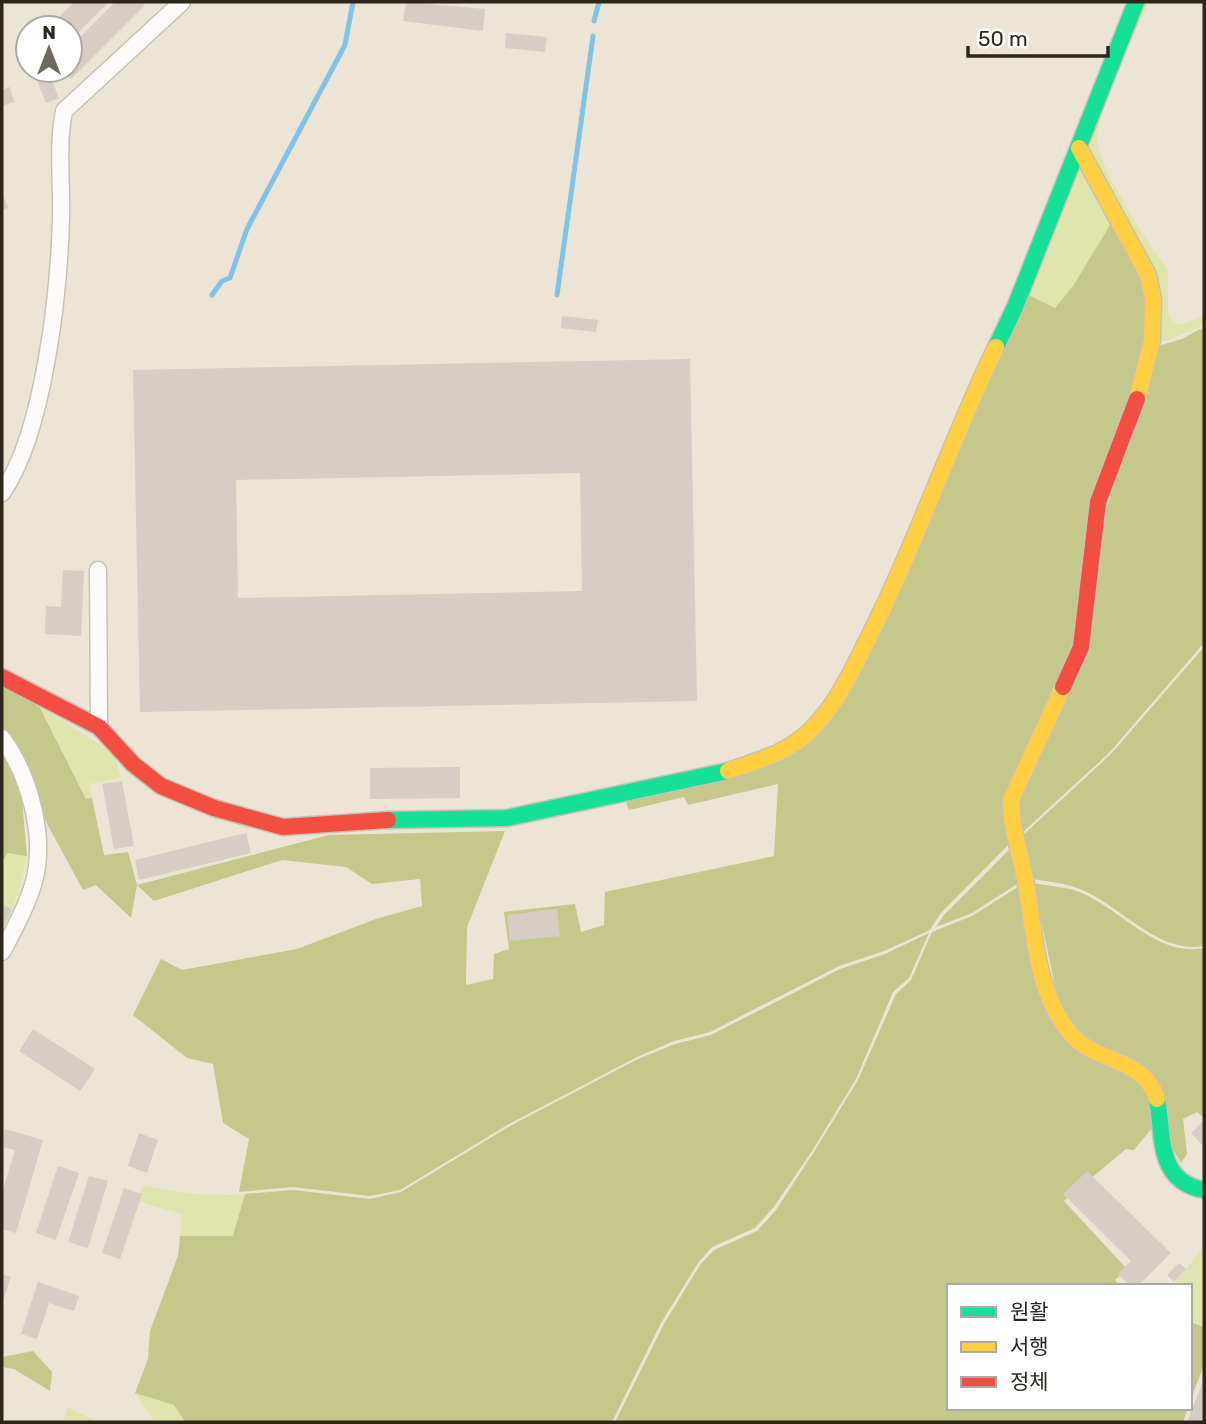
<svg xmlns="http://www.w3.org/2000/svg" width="1206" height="1424" viewBox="0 0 1206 1424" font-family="Rubik,'Noto Sans KR',sans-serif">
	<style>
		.green { fill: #e0e4ad }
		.forest { fill: #c4c88a }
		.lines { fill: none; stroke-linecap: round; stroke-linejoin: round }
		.stream { stroke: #80c3e8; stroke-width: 5 }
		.building { fill: #d7cdc4; fill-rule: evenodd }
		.street-casing { stroke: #c8c2b5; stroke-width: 19 }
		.fast-casing { stroke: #c8c2b5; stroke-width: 19 }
		.slow-casing { stroke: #c8c2b5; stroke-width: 19 }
		.jam-casing { stroke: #c8c2b5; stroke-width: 19 }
		.street { stroke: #fcfbf9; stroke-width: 16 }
		.fast { stroke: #16e098; stroke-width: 16 }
		.slow { stroke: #ffcf43; stroke-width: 16 }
		.jam { stroke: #f24e42; stroke-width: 16 }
	</style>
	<rect width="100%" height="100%" fill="#ece4d4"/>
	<path class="green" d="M1142 2H1149C1133 36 1100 102 1097 139 1096 163 1149 246 1166 267 1173 284 1159 315 1179 325L1202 317 1204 314V323L1200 327 1166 341 1161 340 1087 142Z
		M1076 163 1113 220 1073 286 1055 308 1026 294Z
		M39 706 114 754 121 778 89 784 92 798 86 799Z
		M8 853 27 856 17 896 2 935V861Z
		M143 1185C176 1192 211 1198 245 1194L233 1237 180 1236 182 1214 137 1201Z
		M1204 1246V1327L1190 1322V1286H1173Z
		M135 1393 174 1405 185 1422H155Z
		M67 1407 98 1422H64Z"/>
	<path class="forest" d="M1113 220 1138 265 1148 317 1079 627 1006 798 1011 842 940 914 930 930 884 951 839 966 710 1032 674 1041 637 1057 509 1124 400 1190 370 1196 293 1187 239 1192 249 1139 223 1123 213 1064 187 1058 133 1015 161 959 182 970 297 949 376 919 422 906 420 879 372 884 346 867 282 860 154 901 137 885 131 918 96 885 83 890 33 798 11 743 2 729V684L39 706 86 799 92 798 104 855 128 852 137 885 329 835 505 831 467 927 466 985 493 979 494 954 509 949 504 912 575 904 581 932 604 925 605 892 774 856 778 784 688 805 684 797 629 810 626 802 807 743 1026 294 1055 308 1073 286Z
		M1204 327V643L1109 753 1022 833 1018 805 1070 692 1098 536 1158 346 1182 339Z
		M1204 647V946C1157 954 1123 907 1082 890 1067 883 1049 882 1033 879L1022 836 1111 754Z
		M2 746 21 790 27 856 8 853 2 861Z
		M1010 849 1017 884 972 913 936 927 944 915Z
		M1033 883C1049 886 1068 887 1082 893 1123 911 1157 957 1204 948V1118L1197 1112 1183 1119 1187 1154 1181 1163 1171 1146 1165 1097 1087 1039 1060 1009Z
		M1018 887 1041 992 1148 1091 1152 1128 1134 1150 1126 1149 1064 1201 1127 1269 1115 1280 1120 1286H949V1408H1188L1183 1422H615L664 1324 700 1265 714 1250 757 1231 776 1210 814 1152 858 1080 896 994 911 980 932 932 972 916Z
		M929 933 909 978 893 992 856 1079 812 1151 773 1208 755 1228 712 1247 698 1263 661 1323 612 1422H185L174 1405 135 1393 148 1359 150 1331 178 1256 180 1236H233L245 1194 293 1190 370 1199 401 1192 510 1126 638 1059 675 1044 711 1035 840 969 885 954Z
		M1190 1322 1204 1327V1365L1190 1402Z
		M33 1351 52 1372 50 1391 14 1369 2 1367V1357Z"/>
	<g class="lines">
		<path class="stream" d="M594 21 599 2
			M212 295 222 281 230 278 247 229 345 45 353 2
			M557 295 593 36"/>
	</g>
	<path class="building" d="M74 2H109L75 36 58 18Z
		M115 2H142L145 5 71 79 62 70H70V47Z
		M406 2 485 9 483 31 403 21Z
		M506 33 547 37 545 52 505 48Z
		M48 71 59 98 46 103 35 76Z
		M10 87 14 102 2 106V90Z
		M2 192 8 208 2 210Z
		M562 316 598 320 596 332 561 328Z
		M690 359 697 701 140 712 133 370ZM580 473 582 591 238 598 236 480Z
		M63 570 84 571 81 636 45 634 46 606 61 607Z
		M460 767V798L370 799V768Z
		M122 781 134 846 114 849 102 784Z
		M246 833 251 853 139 880 135 860Z
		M2 904 12 910 5 923 2 921Z
		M557 909 560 936 510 941 507 915Z
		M33 1029 95 1069 80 1091 19 1051Z
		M1202 1122 1204 1124V1147L1191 1133Z
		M5 1129 43 1140 16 1233 2 1229V1193L15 1150 2 1147Z
		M139 1133 158 1140 147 1173 128 1166Z
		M58 1166 79 1173 56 1240 36 1233Z
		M1087 1171 1171 1253 1138 1286H1130L1118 1274 1131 1261 1063 1194Z
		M89 1176 108 1181 88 1248 68 1242Z
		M124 1188 142 1194 120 1259 102 1253Z
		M1179 1263 1186 1269 1174 1282 1167 1275Z
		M2 1274 11 1277 2 1304Z
		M38 1282 79 1296 74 1311 49 1303 37 1339 21 1334Z
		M1204 1379V1422H1187Z"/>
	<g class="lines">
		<g class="street-casing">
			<path id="street" d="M2 493C44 433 59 293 61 218 62 183 57 146 64 111L182 2
				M98 570 99 727
				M2 738C30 776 48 841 32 888 25 910 13 932 2 952"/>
		</g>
		<g class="fast-casing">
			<path id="fast" d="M996 347 1015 307 1136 2
				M388 820 507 818 728 771
				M1157 1099C1164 1136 1156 1181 1204 1190"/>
		</g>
		<g class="slow-casing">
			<path id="slow" d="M1079 148 1148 275 1153 299 1152 341 1137 399
				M1063 687 1011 800C1011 827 1020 853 1025 879 1035 930 1035 992 1070 1033 1095 1064 1144 1056 1157 1099
				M728 771C760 760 788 753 812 729 837 704 853 669 868 639 916 544 950 443 996 347"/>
		</g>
		<g class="jam-casing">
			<path id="jam" d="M2 677 99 727 133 764 161 786 214 808 283 827 388 820
				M1063 687 1081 647 1098 502 1137 399"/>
		</g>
		<use href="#street" class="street"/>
		<use href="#fast" class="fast"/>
		<use href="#slow" class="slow"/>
		<use href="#jam" class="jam"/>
	</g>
	<rect width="1206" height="1424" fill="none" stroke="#2d271b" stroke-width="7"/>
	<rect x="947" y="1284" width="245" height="126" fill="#ffffff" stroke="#aba9a4" stroke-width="2"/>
	<rect x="961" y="1307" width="35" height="10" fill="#16e098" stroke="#aba9a4" stroke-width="2"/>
	<text x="1010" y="1319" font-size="21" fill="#2d271b">원활</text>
	<rect x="961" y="1342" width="35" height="10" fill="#ffcf43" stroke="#aba9a4" stroke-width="2"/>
	<text x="1010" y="1354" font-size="21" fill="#2d271b">서행</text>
	<rect x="961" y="1377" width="35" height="10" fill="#f24e42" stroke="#aba9a4" stroke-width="2"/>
	<text x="1010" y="1389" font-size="21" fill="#2d271b">정체</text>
	<g transform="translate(49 49)"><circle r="33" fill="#ffffff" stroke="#aba9a4" stroke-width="2"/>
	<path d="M0-5L12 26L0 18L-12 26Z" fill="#70695c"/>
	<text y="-10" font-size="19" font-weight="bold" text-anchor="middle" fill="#2d271b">N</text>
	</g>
	<path d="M968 46v10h140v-10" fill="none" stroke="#2d271b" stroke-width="3.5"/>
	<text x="978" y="46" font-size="21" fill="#2d271b" stroke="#ffffff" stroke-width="5" paint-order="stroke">50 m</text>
</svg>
